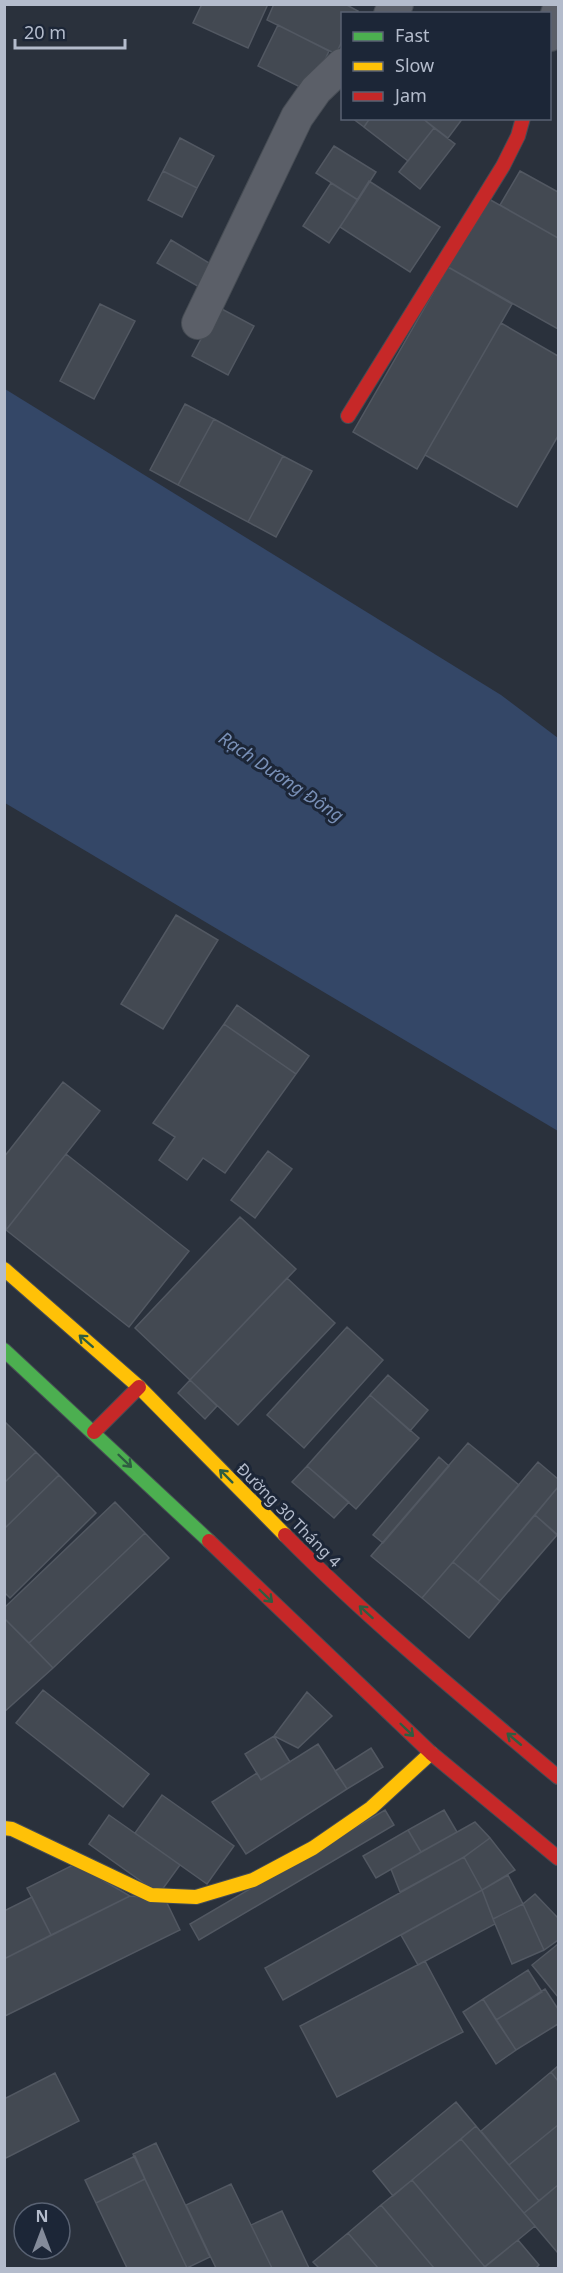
<svg xmlns="http://www.w3.org/2000/svg" width="563" height="2273" viewBox="0 0 563 2273" font-family="'Noto Sans',sans-serif">
	<style>
		.water { fill: #344767 }
		.building { fill: #434952; stroke: #525862; stroke-width: 1.5 }
		.lines { fill: none; stroke-linecap: round; stroke-linejoin: round }
		.street-casing { stroke: #464c54; stroke-width: 34 }
		.fast-casing { stroke: #464c54; stroke-width: 16 }
		.slow-casing { stroke: #464c54; stroke-width: 16 }
		.jam-casing { stroke: #464c54; stroke-width: 16 }
		.street { stroke: #5b5f68; stroke-width: 32 }
		.fast { stroke: #4caf50; stroke-width: 14 }
		.slow { stroke: #ffc107; stroke-width: 14 }
		.jam { stroke: #c62828; stroke-width: 14 }
		.oneway { stroke: #2f5d41 }
		.labels { text-anchor: middle; stroke-width: 6; stroke-linejoin: round; paint-order: stroke }
		.street-label { font-size: 16px; fill: #b4bccc; stroke: #1c2637 }
		.water-label { font-size: 18px; font-style: italic; fill: #7990b7; stroke: #1c2637 }
	</style>
	<rect width="100%" height="100%" fill="#2a313c"/>
	<path class="water" d="M5 389 501 695 558 738V1131L5 803Z"/>
	<path class="building" d="M202 4H268L248 48 193 23Z
		M274 4H345L358 11 356 14H342V41L336 54 267 20Z
		M278 25 329 51 310 92 258 66Z
		M352 118H370L364 127Z
		M370 118H422L434 128 408 161 364 127Z
		M422 118H463L448 138Z
		M434 128 455 144 420 189 399 172Z
		M180 138 214 156 197 188 163 171Z
		M334 146 376 172 358 200 316 173Z
		M163 171 197 188 182 217 148 200Z
		M520 171 558 192V238L500 205Z
		M369 181 440 227 410 272 340 227Z
		M331 183 358 200 329 243 303 226Z
		M487 198 558 238V329L448 267Z
		M171 240 214 266 201 288 157 263Z
		M448 267 512 304 417 469 353 432Z
		M100 304 135 321 94 399 60 381Z
		M218 307 254 326 228 375 192 356Z
		M501 323 558 356V436L517 507 425 455Z
		M185 404 214 419 178 485 150 470Z
		M214 419 283 456 248 522 178 485Z
		M283 456 312 471 276 537 248 522Z
		M176 915 218 940 163 1029 121 1004Z
		M237 1005 309 1056 296 1074 224 1024Z
		M224 1024 296 1074 225 1173 203 1158 187 1180 159 1160 175 1137 153 1123Z
		M63 1082 100 1111 6 1230 4 1157Z
		M268 1151 292 1169 255 1218 231 1200Z
		M66 1154 189 1251 129 1327 6 1230Z
		M240 1217 296 1269 190 1380 135 1328Z
		M287 1278 335 1323 238 1425 190 1380Z
		M347 1327 383 1360 304 1448 267 1415Z
		M388 1375 428 1410 410 1431 370 1395Z
		M190 1380 217 1406 205 1419 178 1393Z
		M370 1395 419 1438 356 1509 307 1466Z
		M4 1421 36 1452 4 1483Z
		M468 1443 519 1485 422 1598 371 1556Z
		M36 1452 59 1475 4 1529V1483Z
		M439 1457 449 1466 383 1543 373 1535Z
		M538 1462 558 1479V1487L478 1582 453 1562Z
		M307 1466 349 1502 334 1518 292 1482Z
		M59 1475 96 1513 10 1598 4 1592V1529Z
		M558 1487V1535L535 1515Z
		M115 1502 145 1533 29 1643 4 1618V1608Z
		M535 1515 557 1535 500 1601 478 1582Z
		M145 1533 169 1558 53 1668 29 1643Z
		M453 1562 500 1601 469 1638 422 1598Z
		M4 1618 53 1668 4 1712Z
		M43 1690 149 1774 123 1807 16 1723Z
		M307 1692 332 1716 298 1748 274 1736Z
		M274 1736 290 1762 261 1780 245 1754Z
		M318 1744 347 1789 246 1854 212 1802 257 1773 261 1780Z
		M371 1748 383 1767 347 1789 335 1771Z
		M162 1795 234 1846 207 1884 135 1833Z
		M385 1810 394 1825 199 1940 190 1924Z
		M444 1810 457 1832 421 1852 408 1830Z
		M109 1815 180 1865 159 1894 89 1844Z
		M475 1822 490 1838 464 1857 400 1892 391 1869Z
		M408 1830 421 1852 376 1878 363 1856Z
		M490 1838 515 1870 482 1890 464 1857Z
		M464 1857 482 1890 283 2000 265 1968Z
		M75 1864 130 1896 51 1935 27 1888Z
		M508 1875 523 1904 493 1919 482 1890Z
		M482 1890 495 1924 418 1965 401 1935Z
		M535 1894 558 1918V1940L544 1950 523 1904Z
		M130 1896 165 1899 180 1930 5 2016 4 1959Z
		M32 1897 51 1935 4 1959V1911Z
		M523 1904 544 1950 512 1964 493 1919Z
		M558 1944V1997L532 1965Z
		M425 1961 463 2032 337 2097 300 2026Z
		M528 1970 542 1992 496 2020 483 1999Z
		M545 1989 558 2009V2024L516 2050 496 2020Z
		M483 1999 516 2050 496 2064 463 2012Z
		M558 2066V2081L551 2072Z
		M551 2072 558 2081V2125L509 2165 481 2131Z
		M55 2073 79 2121 4 2159V2099Z
		M456 2102 476 2126 393 2196 373 2171Z
		M558 2125V2185L539 2201 509 2165Z
		M476 2126 539 2201 524 2213 461 2139Z
		M461 2139 535 2226 485 2267 412 2180Z
		M156 2143 210 2257 187 2268 133 2154Z
		M135 2156 145 2179 96 2203 85 2180Z
		M145 2179 187 2268H127L96 2203Z
		M412 2180 485 2267 483 2268H434L381 2205Z
		M231 2184 251 2225 272 2268H216L186 2205Z
		M558 2185V2251L557 2252 524 2213Z
		M381 2205 434 2268H378L348 2233Z
		M282 2211 309 2268H272L251 2225Z
		M348 2233 378 2268H319L313 2262Z
		M518 2240 539 2265 536 2268H483Z"/>
	<g class="lines">
		<g class="street-casing">
			<path id="street" d="M390 14 397 4
				M550 35 558 11
				M198 323 297 117 316 90 342 65"/>
		</g>
		<g class="fast-casing">
			<path id="fast" d="M4 1350 209 1541"/>
		</g>
		<g class="slow-casing">
			<path id="slow" d="M4 1269 139 1387 285 1535
				M4 1828 12 1829 151 1895 196 1897 253 1880 313 1848 371 1808 431 1753"/>
		</g>
		<g class="jam-casing">
			<path id="jam" d="M348 416 503 166 518 136 523 118
				M94 1432 139 1387
				M285 1535C370 1621 465 1699 558 1777
				M209 1541 431 1753 558 1858"/>
		</g>
		<use href="#street" class="street"/>
		<use href="#fast" class="fast"/>
		<use href="#slow" class="slow"/>
		<use href="#jam" class="jam"/>
	</g>
	<defs><path id="oneway-shaft" d="M-6 0H5M1.5-3L5.5 0L1.5 3" fill="none" stroke-width="1.6" stroke-linecap="round" stroke-linejoin="round" transform="scale(1.5)"/></defs>
	<g class="oneway">
		<use href="#oneway-shaft" transform="translate(86 1341) rotate(-139)"/>
		<use href="#oneway-shaft" transform="translate(125 1461) rotate(44)"/>
		<use href="#oneway-shaft" transform="translate(226 1476) rotate(-135)"/>
		<use href="#oneway-shaft" transform="translate(266 1596) rotate(44)"/>
		<use href="#oneway-shaft" transform="translate(366 1612) rotate(-138)"/>
		<use href="#oneway-shaft" transform="translate(407 1730) rotate(44)"/>
		<use href="#oneway-shaft" transform="translate(514 1739) rotate(-140)"/>
	</g>
	<g class="labels">
		<g class="street-label">
			<text transform="translate(289 1515) rotate(45)" y="6">Đường 30 Tháng 4</text>
		</g>
		<g class="water-label">
			<text transform="translate(281 777) rotate(34)" y="6">Rạch Dương Đông</text>
		</g>
	</g>
	<rect width="563" height="2273" fill="none" stroke="#b4bccc" stroke-width="12"/>
	<rect x="341" y="12" width="210" height="108" fill="#1c2637" stroke="#596273" stroke-width="1.5"/>
	<rect x="353" y="32" width="30" height="9" fill="#4caf50" stroke="#596273" stroke-width="1.5"/>
	<text x="395" y="42" font-size="18" fill="#b4bccc">Fast</text>
	<rect x="353" y="62" width="30" height="9" fill="#ffc107" stroke="#596273" stroke-width="1.5"/>
	<text x="395" y="72" font-size="18" fill="#b4bccc">Slow</text>
	<rect x="353" y="92" width="30" height="9" fill="#c62828" stroke="#596273" stroke-width="1.5"/>
	<text x="395" y="102" font-size="18" fill="#b4bccc">Jam</text>
	<g transform="translate(42 2231)"><circle r="28" fill="#1c2637" stroke="#596273" stroke-width="1.5"/>
	<path d="M0-4.5L10 22L0 15L-10 22Z" fill="#848b9a"/>
	<text y="-9" font-size="16" font-weight="bold" text-anchor="middle" fill="#b4bccc">N</text>
	</g>
	<path d="M15 39v9h110v-9" fill="none" stroke="#b4bccc" stroke-width="3"/>
	<text x="24" y="39" font-size="18" fill="#b4bccc" stroke="#1c2637" stroke-width="4.5" paint-order="stroke">20 m</text>
</svg>
